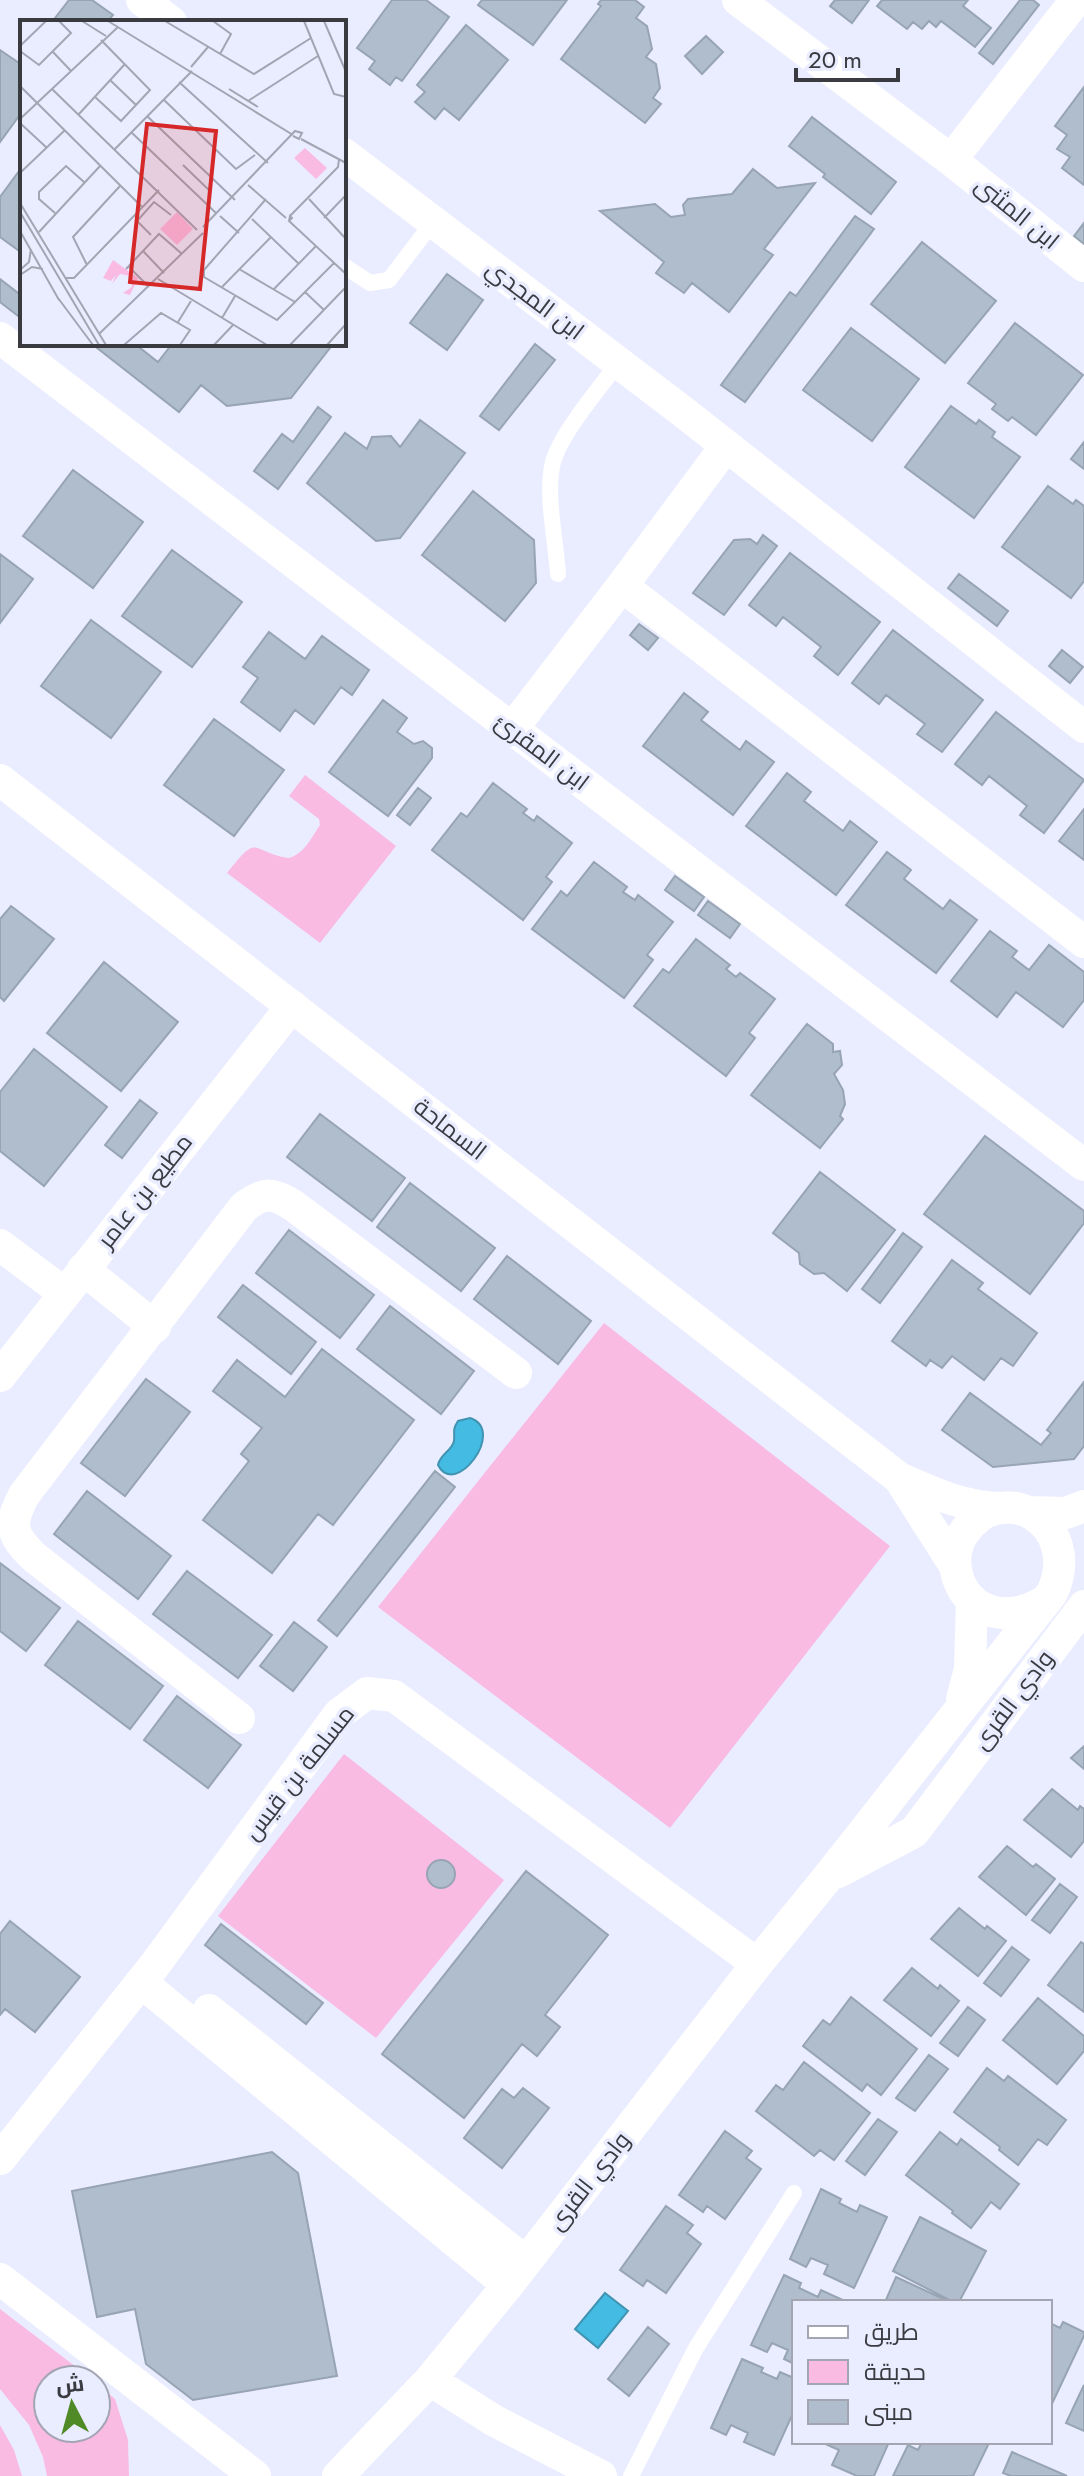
<svg xmlns="http://www.w3.org/2000/svg" width="1084" height="2476" viewBox="0 0 1084 2476" font-family="Jost,Cairo,sans-serif">
	<style>
		.green { fill: #f9bbe1 }
		.water { fill: #43bbe2; stroke: #4094b2; stroke-width: 2 }
		.building { fill: #b0bdcc; stroke: #97a4b2; stroke-width: 2 }
		.lines { fill: none; stroke-linecap: round; stroke-linejoin: round }
		.service { stroke: #fff; stroke-width: 16 }
		.minor { stroke: #fff; stroke-width: 32 }
		.labels { text-anchor: middle; stroke-width: 7; stroke-linejoin: round; paint-order: stroke }
		.street-label { font-size: 24px; fill: #3a3a41; stroke: #eaecff }
		.inset-road { fill: none; stroke: #a4a5b3; stroke-width: 2 }
		.view { fill: #d62828; fill-opacity: 0.15; stroke: #d62828; stroke-width: 4 }
		.inset-edge { fill: none; stroke: #3a3a41; stroke-width: 4 }
	</style>
	<rect width="100%" height="100%" fill="#eaecff"/>
	<path class="green" d="M305 775 396 846 320 943 227 873C260 831 249 852 289 858 305 853 311 838 320 825L319 819 289 796Z
		M604 1323 890 1546 670 1828 378 1607Z
		M344 1754 504 1880 376 2038 218 1916Z
		M0 2309 93 2380H48V2428H96V2383L115 2399 128 2440 129 2476H47L43 2457 29 2425 0 2389Z
		M0 2425 14 2450 22 2476H0Z"/>
	<path class="water" d="M470 1418C507 1430 455 1499 438 1465 440 1454 452 1451 454 1441 455 1432 452 1430 458 1421Z
		M605 2293 628 2311 598 2348 575 2329Z"/>
	<path class="building" d="M69 0H92L113 15 107 22H52Z
		M392 0H426L449 17 402 81 396 77 390 85 369 69 375 61 357 48Z
		M482 0H567L533 45 478 5Z
		M601 0H635L644 7 636 18 647 26 652 49 646 57 656 64 660 88 653 98 661 104 645 123 561 59 601 6 598 4Z
		M835 0H869L852 23 830 6Z
		M882 0H968L963 6 991 28 975 47 941 21 936 27 929 21 922 29 913 22 907 29 877 6Z
		M1020 0H1033L1039 5 993 64 979 53Z
		M466 25 508 60 459 120 444 108 435 119 415 102 425 92 417 85Z
		M706 36 723 52 702 74 685 56Z
		M0 50 22 65V112L0 142Z
		M1084 87V185L1062 168 1070 157 1057 149 1067 135 1055 126Z
		M812 117 896 182 871 214 823 177 825 174 789 146Z
		M22 167V253L0 237V197Z
		M753 169 777 188 815 183 764 249 773 255 729 312 692 283 684 293 656 273 664 262 600 211 655 204 671 217 685 215 683 205 688 199 732 194Z
		M855 216 874 229 745 402 721 385 790 292 796 296Z
		M1084 223V244L1074 236Z
		M922 242 996 301 945 363 871 304Z
		M447 274 483 300 447 350 410 323Z
		M0 279 22 296V319L0 302Z
		M1015 323 1083 375 1036 435 1012 417 1008 421 992 409 996 404 968 383Z
		M851 328 919 379 872 441 803 390Z
		M92 344H135L158 362 172 344H333L291 398 227 406 201 385 179 412Z
		M535 344 555 360 499 430 480 416Z
		M951 406 976 424 979 420 995 432 992 437 1020 457 974 518 905 467Z
		M318 407 331 417 278 489 254 471 282 434 293 442Z
		M420 420 465 453 400 538 376 541 307 483 345 433 367 449 372 437 391 436 400 447Z
		M1084 442V469L1071 459Z
		M73 470 143 522 93 588 23 536Z
		M1048 486 1073 504 1076 500 1084 506V581L1071 598 1002 547Z
		M473 491 534 540 536 583 505 621 422 555Z
		M763 535 777 546 724 615 693 593 734 540 750 539 757 544Z
		M172 550 242 602 192 667 122 616Z
		M790 553 880 622 838 675 814 656 821 647 783 617 776 626 749 605Z
		M0 554 33 579 0 623Z
		M959 574 1008 611 997 626 948 588Z
		M91 620 161 672 111 738 41 686Z
		M639 624 658 638 648 650 630 635Z
		M893 630 983 700 942 752 917 734 925 724 886 695 879 704 852 683Z
		M269 632 305 659 322 636 369 670 352 695 341 687 314 724 295 710 280 731 241 702 258 678 243 667Z
		M1062 650 1083 667 1070 683 1049 666Z
		M684 693 708 712 701 720 740 750 746 741 774 762 733 815 643 746Z
		M383 700 407 718 397 732 414 744 423 741 432 748V758L388 816 329 772Z
		M996 712 1084 780 1044 833 1020 815 1027 806 989 776 982 785 955 764Z
		M214 719 284 770 234 836 164 785Z
		M787 773 811 792 804 801 843 831 850 821 877 842 836 895 746 826Z
		M493 783 527 809 523 813 534 821 537 816 572 843 546 877 552 882 523 920 432 850 461 813 467 817Z
		M418 788 431 798 410 825 397 815Z
		M1084 809V860L1059 841Z
		M887 852 911 870 904 879 943 909 950 900 977 920 936 973 846 905Z
		M594 862 627 887 623 892 635 900 638 895 673 922 647 955 653 960 624 998 532 929 561 891 567 896Z
		M675 876 704 897 694 911 665 890Z
		M708 901 740 924 730 938 698 915Z
		M11 906 54 939 4 1001 0 997V919Z
		M990 931 1017 951 1012 957 1029 970 1049 945 1084 972V1000L1063 1027 1016 992 997 1017 951 981Z
		M696 939 730 965 726 969 736 977 740 973 775 999 749 1033 755 1038 726 1076 634 1006 663 969 669 973Z
		M104 962 178 1022 121 1091 47 1033Z
		M807 1024 833 1044V1052L840 1051 842 1065 834 1074 843 1090 845 1104 840 1116 843 1119 820 1148 751 1095Z
		M34 1049 107 1107 44 1186 0 1151V1092Z
		M140 1100 157 1113 122 1158 105 1145Z
		M320 1114 405 1178 372 1221 287 1157Z
		M985 1136 1084 1211V1223L1030 1294 924 1214Z
		M820 1172 895 1230 847 1291 824 1273 814 1274 800 1264 799 1253 773 1233Z
		M410 1183 495 1248 461 1291 377 1227Z
		M289 1230 374 1295 340 1338 256 1273Z
		M903 1233 922 1247 880 1303 862 1289Z
		M507 1256 591 1321 558 1364 474 1299Z
		M952 1260 983 1283 978 1289 1037 1333 1013 1366 1001 1358 984 1380 952 1356 942 1368 930 1360 926 1366 892 1341Z
		M243 1285 316 1342 291 1374 218 1317Z
		M390 1306 474 1371 441 1414 357 1349Z
		M322 1349 414 1420 333 1525 318 1514 272 1573 203 1520 249 1461 241 1454 262 1428 213 1391 237 1360 285 1397Z
		M146 1379 190 1412 125 1496 81 1463Z
		M1084 1382V1446L1074 1459 993 1467 942 1430 970 1393 1041 1445 1051 1433 1047 1430Z
		M435 1471 455 1487 337 1636 318 1620Z
		M87 1491 171 1556 138 1599 54 1534Z
		M0 1563 60 1608 26 1651 0 1631Z
		M187 1571 272 1635 238 1678 153 1614Z
		M78 1621 163 1686 130 1729 45 1665Z
		M294 1622 327 1647 293 1691 260 1666Z
		M177 1696 241 1745 208 1788 144 1740Z
		M1084 1746V1769L1071 1758Z
		M1052 1789 1078 1810 1080 1806 1084 1809V1841L1071 1857 1024 1820Z
		M1007 1846 1033 1867 1036 1864 1055 1879 1026 1915 979 1877Z
		M427 1874a14 14 0 1 1 28 0a14 14 0 1 1-28 0Z
		M526 1871 608 1935 545 2015 560 2027 537 2056 522 2044 464 2118 382 2054Z
		M1060 1884 1077 1897 1050 1933 1032 1920Z
		M959 1908 985 1929 987 1926 1006 1941 978 1976 931 1939Z
		M10 1921 80 1977 35 2032 5 2009 0 2015V1934Z
		M221 1924 323 2003 306 2024 205 1945Z
		M1081 1942 1084 1944V2012L1048 1985Z
		M1012 1947 1029 1960 1001 1996 984 1983Z
		M912 1968 938 1989 940 1985 959 2001 931 2036 884 2000Z
		M851 1997 917 2049 881 2095 867 2084 862 2091 803 2046 823 2020 830 2025Z
		M1038 1998 1084 2036V2051L1057 2084 1003 2040Z
		M968 2007 985 2020 958 2056 940 2043Z
		M929 2055 948 2069 915 2111 896 2098Z
		M804 2062 870 2113 834 2160 820 2150 814 2156 756 2111 776 2085 783 2090Z
		M987 2068 1004 2081 1008 2076 1066 2120 1047 2145 1038 2139 1018 2165 999 2150 1000 2147 954 2112Z
		M523 2088 549 2108 502 2168 464 2138 502 2089 514 2098Z
		M878 2119 897 2132 865 2175 846 2161Z
		M725 2131 752 2151 746 2158 761 2169 725 2219 707 2206 703 2212 679 2195Z
		M940 2132 957 2145 961 2139 1019 2184 1000 2209 991 2202 971 2228 952 2213 953 2211 906 2175Z
		M272 2152 298 2173 337 2376 193 2400 146 2364 135 2309 97 2317 72 2191Z
		M821 2189 841 2199 839 2203 857 2212 860 2205 887 2217 854 2288 824 2274 828 2265 811 2258 806 2267 790 2259Z
		M666 2206 693 2225 687 2233 701 2244 666 2293 647 2280 643 2286 620 2270Z
		M920 2217 986 2251 959 2302H953L893 2271Z
		M784 2275 801 2283 799 2288 818 2297 821 2290 847 2302H794V2364L784 2359 788 2350 772 2343 767 2352 751 2345Z
		M896 2277 950 2302H885Z
		M1063 2322 1084 2332V2336L1050 2408V2323L1060 2328Z
		M648 2327 669 2344 629 2396 608 2379Z
		M742 2359 763 2368 761 2372 777 2379 780 2372 794 2378V2411L774 2455 744 2442 748 2433 731 2425 726 2435 711 2428Z
		M1084 2385V2431L1066 2423Z
		M821 2442H889L874 2476H857L832 2465 839 2450Z
		M922 2442H987L989 2443 973 2476H893L908 2445 918 2450Z
		M1012 2452 1067 2476H1011L1003 2473Z"/>
	<g class="lines">
		<path class="service" d="M344 266 370 283 389 280 433 222
			M558 574C556 541 545 494 553 462 561 433 599 389 618 363
			M631 2476 696 2348 794 2193"/>
		<path class="minor" d="M142 0 171 22
			M738 0 951 160 1084 266
			M344 154 682 411 1084 727
			M951 160 1076 0
			M0 338 1084 1165
			M622 586 1084 942
			M512 729 622 586 726 446
			M0 780 899 1478C935 1494 963 1507 1003 1508
			M0 1245 64 1293
			M83 1269 155 1327
			M0 1376 292 1006
			M899 1478 955 1566
			M1029 1512 1066 1513 1084 1506
			M962 1699 970 1669 972 1600
			M239 1718 34 1557C10 1534 9 1524 24 1495L244 1207C265 1191 273 1193 294 1206L516 1373
			M838 1872 914 1832 1084 1606
			M141 1982 508 2285
			M209 2010 526 2262
			M0 2159 154 1966 339 1714 367 1693 394 1696 757 1964
			M0 2279 255 2476
			M430 2380 493 2420 601 2476
			M338 2476 430 2380 508 2285 757 1964 828 1877 1052 1593C1084 1523 1001 1475 963 1534 954 1548 953 1566 959 1581 973 1617 1012 1620 1042 1603"/>
	</g>
	<g class="labels">
		<g class="street-label">
			<text transform="translate(1017 213) rotate(39)" y="8">ابن المثنى</text>
			<text transform="translate(535 300) rotate(37)" y="8">ابن المجدي</text>
			<text transform="translate(542 752) rotate(37)" y="8">ابن المقرئ</text>
			<text transform="translate(450 1129) rotate(38)" y="8">السماحة</text>
			<text transform="translate(145 1191) rotate(-52)" y="8">مطيع بن عامر</text>
			<text transform="translate(1013 1700) rotate(-53)" y="8">وادي القرى</text>
			<text transform="translate(299 1773) rotate(-52)" y="8">مسلمة بن قيس</text>
			<text transform="translate(589 2181) rotate(-52)" y="8">وادي القرى</text>
		</g>
	</g>
	<g transform="translate(20 20)">
		<rect width="326" height="326" fill="#eaecff"/>
		<path d="M285 128 307 148 296 159 274 138ZM157 192 173 209 157 225 140 209ZM93 240 118 258 110 275 103 273 112 267 111 256 100 254 92 264 96 255 91 261 83 258Z" fill="#f9bbe1"/>
		<path class="inset-road" d="M62 1 86 16M88 1 273 115M145 1 234 54 291 18M193 1 211 14 200 34M284 1 314 74 326 77M304 1 326 52M0 26 26 1M0 31 19 45 51 13 39 1M33 32 51 51M171 47 188 27M90 60 116 85M159 62 248 143M0 66 122 187M32 69 177 210M209 69 238 87M74 76 101 101 130 70 81 20M143 79 216 149 235 135M228 81 298 36M59 94 105 44M127 96 215 180M0 99 98 7M0 103 27 128M111 112 196 193M281 119 326 143M95 129 172 51M163 145 191 172M0 153 44 111M228 165 266 198M246 179 184 250V257L257 300 314 243M289 179 326 219M0 183 86 325M0 192 79 325M35 193 19 179V172L46 146 64 162M200 196 219 213M270 196 318 147 319 139M304 198 326 175M232 199 278 243M269 201 270 196 272 198 269 201 326 254M183 207 275 111 282 113 279 119 273 116M0 211 39 280M19 212 80 146M131 215 117 201 134 182 151 195M123 231 144 253M67 245 53 217 100 166M108 246 129 267M106 249 139 214 162 234M219 249 275 282M0 250 9 242 11 229M0 255 12 247 23 249M46 258H54L139 170M138 259 247 325M202 267 251 217M253 270 296 226M285 272 304 290M38 278 73 325M202 298 215 276M158 302 171 281M79 314 183 213M104 325 141 293 170 310 160 325M194 325 213 305M270 325 326 267M307 325 326 304"/>
		<path class="view" d="M127 104 196 111 180 269 110 262Z"/>
		<rect width="326" height="326" class="inset-edge"/>
	</g>
	<rect x="792" y="2300" width="260" height="144" fill="#eaecff" stroke="#a4a5b3" stroke-width="2"/>
	<rect x="808" y="2326" width="40" height="12" fill="#ffffff" stroke="#a4a5b3" stroke-width="2"/>
	<text x="864" y="2340" font-size="24" fill="#3a3a41">طريق</text>
	<rect x="808" y="2360" width="40" height="24" fill="#f9bbe1" stroke="#a4a5b3" stroke-width="2"/>
	<text x="864" y="2380" font-size="24" fill="#3a3a41">حديقة</text>
	<rect x="808" y="2400" width="40" height="24" fill="#b0bdcc" stroke="#a4a5b3" stroke-width="2"/>
	<text x="864" y="2420" font-size="24" fill="#3a3a41">مبنى</text>
	<g transform="translate(72 2404) rotate(354)"><circle r="38" fill="#eaecff" stroke="#a4a5b3" stroke-width="2"/>
	<path d="M0-6L14 30L0 20L-14 30Z" fill="#508a27"/>
	<text y="-12" font-size="22" font-weight="bold" text-anchor="middle" fill="#3a3a41">ش</text>
	</g>
	<path d="M796 68v12h102v-12" fill="none" stroke="#3a3a41" stroke-width="4"/>
	<text x="808" y="68" font-size="24" fill="#3a3a41" stroke="#eaecff" stroke-width="6" paint-order="stroke">20 m</text>
</svg>
